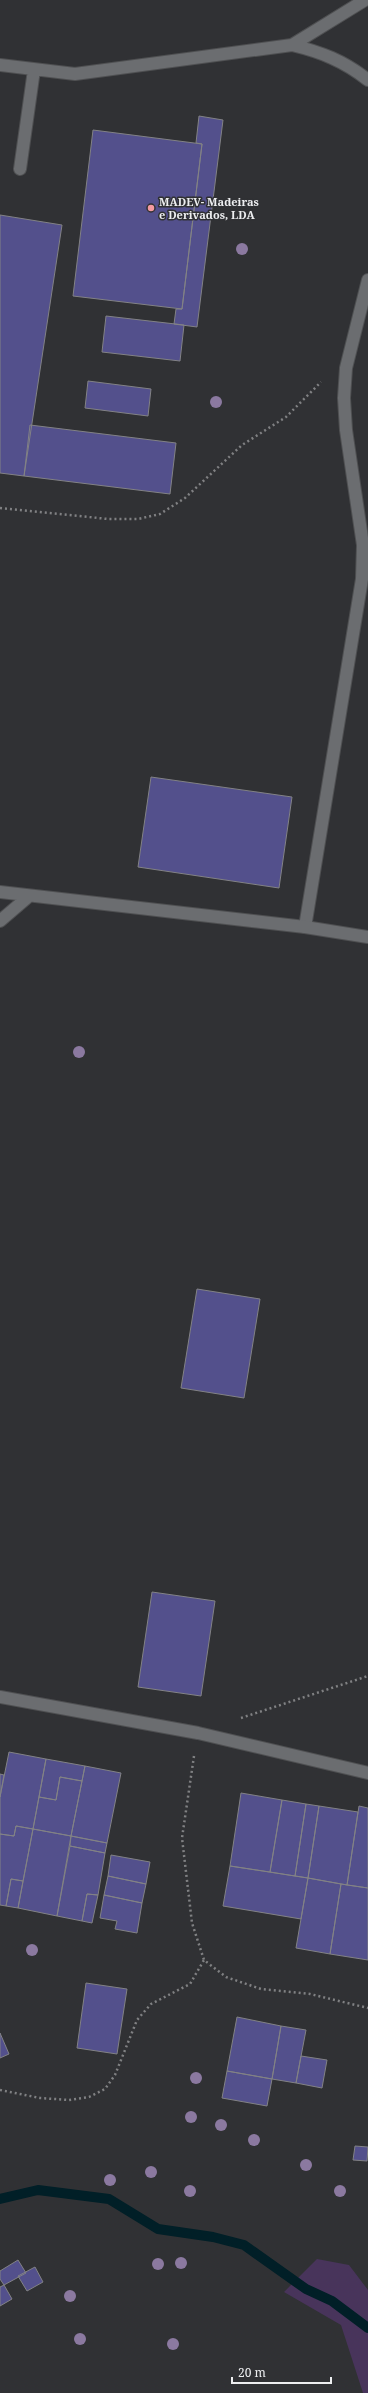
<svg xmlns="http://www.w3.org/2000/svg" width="368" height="2393" viewBox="0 0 368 2393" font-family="'Noto Serif',serif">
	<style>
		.green { fill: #48345b }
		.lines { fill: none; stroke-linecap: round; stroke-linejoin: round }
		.stream { stroke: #011f27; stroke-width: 10 }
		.building { fill: #53508c; stroke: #828285 }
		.lane-casing { stroke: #4f5052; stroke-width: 14 }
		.street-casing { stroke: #4f5052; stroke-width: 14 }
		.path { stroke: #808183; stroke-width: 2.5; stroke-dasharray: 2 3; stroke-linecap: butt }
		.lane { stroke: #6b6d70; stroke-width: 12 }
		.street { stroke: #6b6d70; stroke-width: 12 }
		.tree { fill: #8b79a0 }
		.poi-dot { fill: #f49aa1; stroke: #303134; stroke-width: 1.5 }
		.labels { text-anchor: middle; stroke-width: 3; stroke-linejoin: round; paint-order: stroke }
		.poi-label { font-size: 11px; font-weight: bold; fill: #edeef0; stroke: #303134; text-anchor: start }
	</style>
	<rect width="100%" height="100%" fill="#303134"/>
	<path class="green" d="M317 2259 349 2265 368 2290V2393H363L341 2325 284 2292Z"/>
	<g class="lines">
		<path class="stream" d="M0 2199 38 2190 109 2199 158 2229 213 2237 244 2245 306 2289 332 2301 368 2328"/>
	</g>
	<path class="building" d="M199 116 223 120 197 327 174 324 176 309H182L202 144 196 143Z
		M93 130 202 144 182 309 73 296Z
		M0 215 62 225 24 476 0 473Z
		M106 316 184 325 180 361 102 352Z
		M88 381 151 389 148 416 85 408Z
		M30 425 176 443 170 494 24 476Z
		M151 777 292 797 279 888 138 867Z
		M197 1289 260 1299 244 1398 181 1388Z
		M152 1592 215 1601 201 1696 138 1687Z
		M9 1752 46 1759 33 1829 16 1826 14 1836 0 1834V1797Z
		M46 1759 85 1766 82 1781 60 1777 56 1800 39 1797Z
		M85 1766 121 1773 107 1843 71 1836Z
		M0 1774 4 1775 0 1797Z
		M60 1777 82 1781 71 1836 33 1829 39 1797 56 1800Z
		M241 1793 282 1800 270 1872 230 1866Z
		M282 1800 306 1804 295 1876 270 1872Z
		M306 1804 319 1806 308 1878 295 1876Z
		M319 1806 358 1812 347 1885 308 1878Z
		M359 1806 368 1808V1888L347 1885Z
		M16 1826 33 1829 23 1881 11 1879 6 1906 0 1905V1834L14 1836Z
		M33 1829 71 1836 57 1916 18 1908Z
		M71 1836 107 1843 105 1853 70 1846Z
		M70 1846 105 1853 98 1895 87 1894 82 1921 57 1916Z
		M111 1855 150 1862 146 1884 108 1876Z
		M230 1866 308 1878 301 1919 223 1906Z
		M108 1876 146 1884 142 1903 104 1895Z
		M308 1878 341 1884 330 1954 296 1948Z
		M11 1879 23 1881 18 1908 6 1906Z
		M341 1884 368 1888V1960L330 1954Z
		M87 1894 98 1895 92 1923 82 1921Z
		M104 1895 142 1903 137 1933 115 1929 117 1921 100 1918Z
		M86 1983 127 1989 117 2054 77 2048Z
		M237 2017 281 2026 272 2079 227 2071Z
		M281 2026 306 2030 296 2083 272 2079Z
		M0 2033 9 2054 0 2058Z
		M301 2056 327 2060 322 2088 296 2083Z
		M227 2071 272 2079 267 2106 222 2098Z
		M355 2146 368 2147 367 2161 353 2160Z
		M18 2260 26 2273 4 2285 0 2279V2271Z
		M35 2267 43 2282 27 2291 18 2276Z
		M4 2285 12 2299 0 2306V2287Z"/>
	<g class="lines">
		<g class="lane-casing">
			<path id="lane" d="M292 45 365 0
				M0 65 75 74 292 45C321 52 344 61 368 80
				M20 169 34 70
				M305 927 362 579 363 545 346 430 344 398 346 368 368 280"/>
		</g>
		<g class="street-casing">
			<path id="street" d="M0 892 305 927 368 937
				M0 921 28 897
				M0 1697 198 1733 368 1773"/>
		</g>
		<path class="path" d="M0 508 108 519H138L160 514 185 498 242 445 286 417 321 382
			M241 1718 368 1676
			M194 1756 182 1838 192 1923 204 1960 226 1977 261 1989 310 1994 368 2008
			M0 2090 40 2098 69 2100 89 2097 105 2089 115 2075 137 2020 151 2004 190 1984 204 1960"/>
		<use href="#lane" class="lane"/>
		<use href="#street" class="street"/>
	</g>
	<g class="tree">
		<circle cx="242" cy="249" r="6"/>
		<circle cx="216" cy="402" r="6"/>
		<circle cx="79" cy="1052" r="6"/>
		<circle cx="32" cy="1950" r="6"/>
		<circle cx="196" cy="2078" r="6"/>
		<circle cx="191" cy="2117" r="6"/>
		<circle cx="221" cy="2125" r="6"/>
		<circle cx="254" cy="2140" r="6"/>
		<circle cx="306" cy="2165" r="6"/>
		<circle cx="151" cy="2172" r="6"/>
		<circle cx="110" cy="2180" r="6"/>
		<circle cx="190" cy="2191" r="6"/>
		<circle cx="340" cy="2191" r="6"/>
		<circle cx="181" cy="2263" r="6"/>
		<circle cx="158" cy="2264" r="6"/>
		<circle cx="70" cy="2296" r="6"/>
		<circle cx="80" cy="2339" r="6"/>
		<circle cx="173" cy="2344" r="6"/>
	</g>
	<circle class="poi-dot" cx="151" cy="208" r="4"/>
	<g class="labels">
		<g class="poi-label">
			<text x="159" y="206">MADEV- Madeiras<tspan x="159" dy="13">e Derivados, LDA</tspan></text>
		</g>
	</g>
	<path d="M232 2377v6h99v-6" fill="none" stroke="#edeef0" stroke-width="2"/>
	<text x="238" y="2377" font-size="12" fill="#edeef0" stroke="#303134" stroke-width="3" paint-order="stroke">20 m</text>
</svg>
